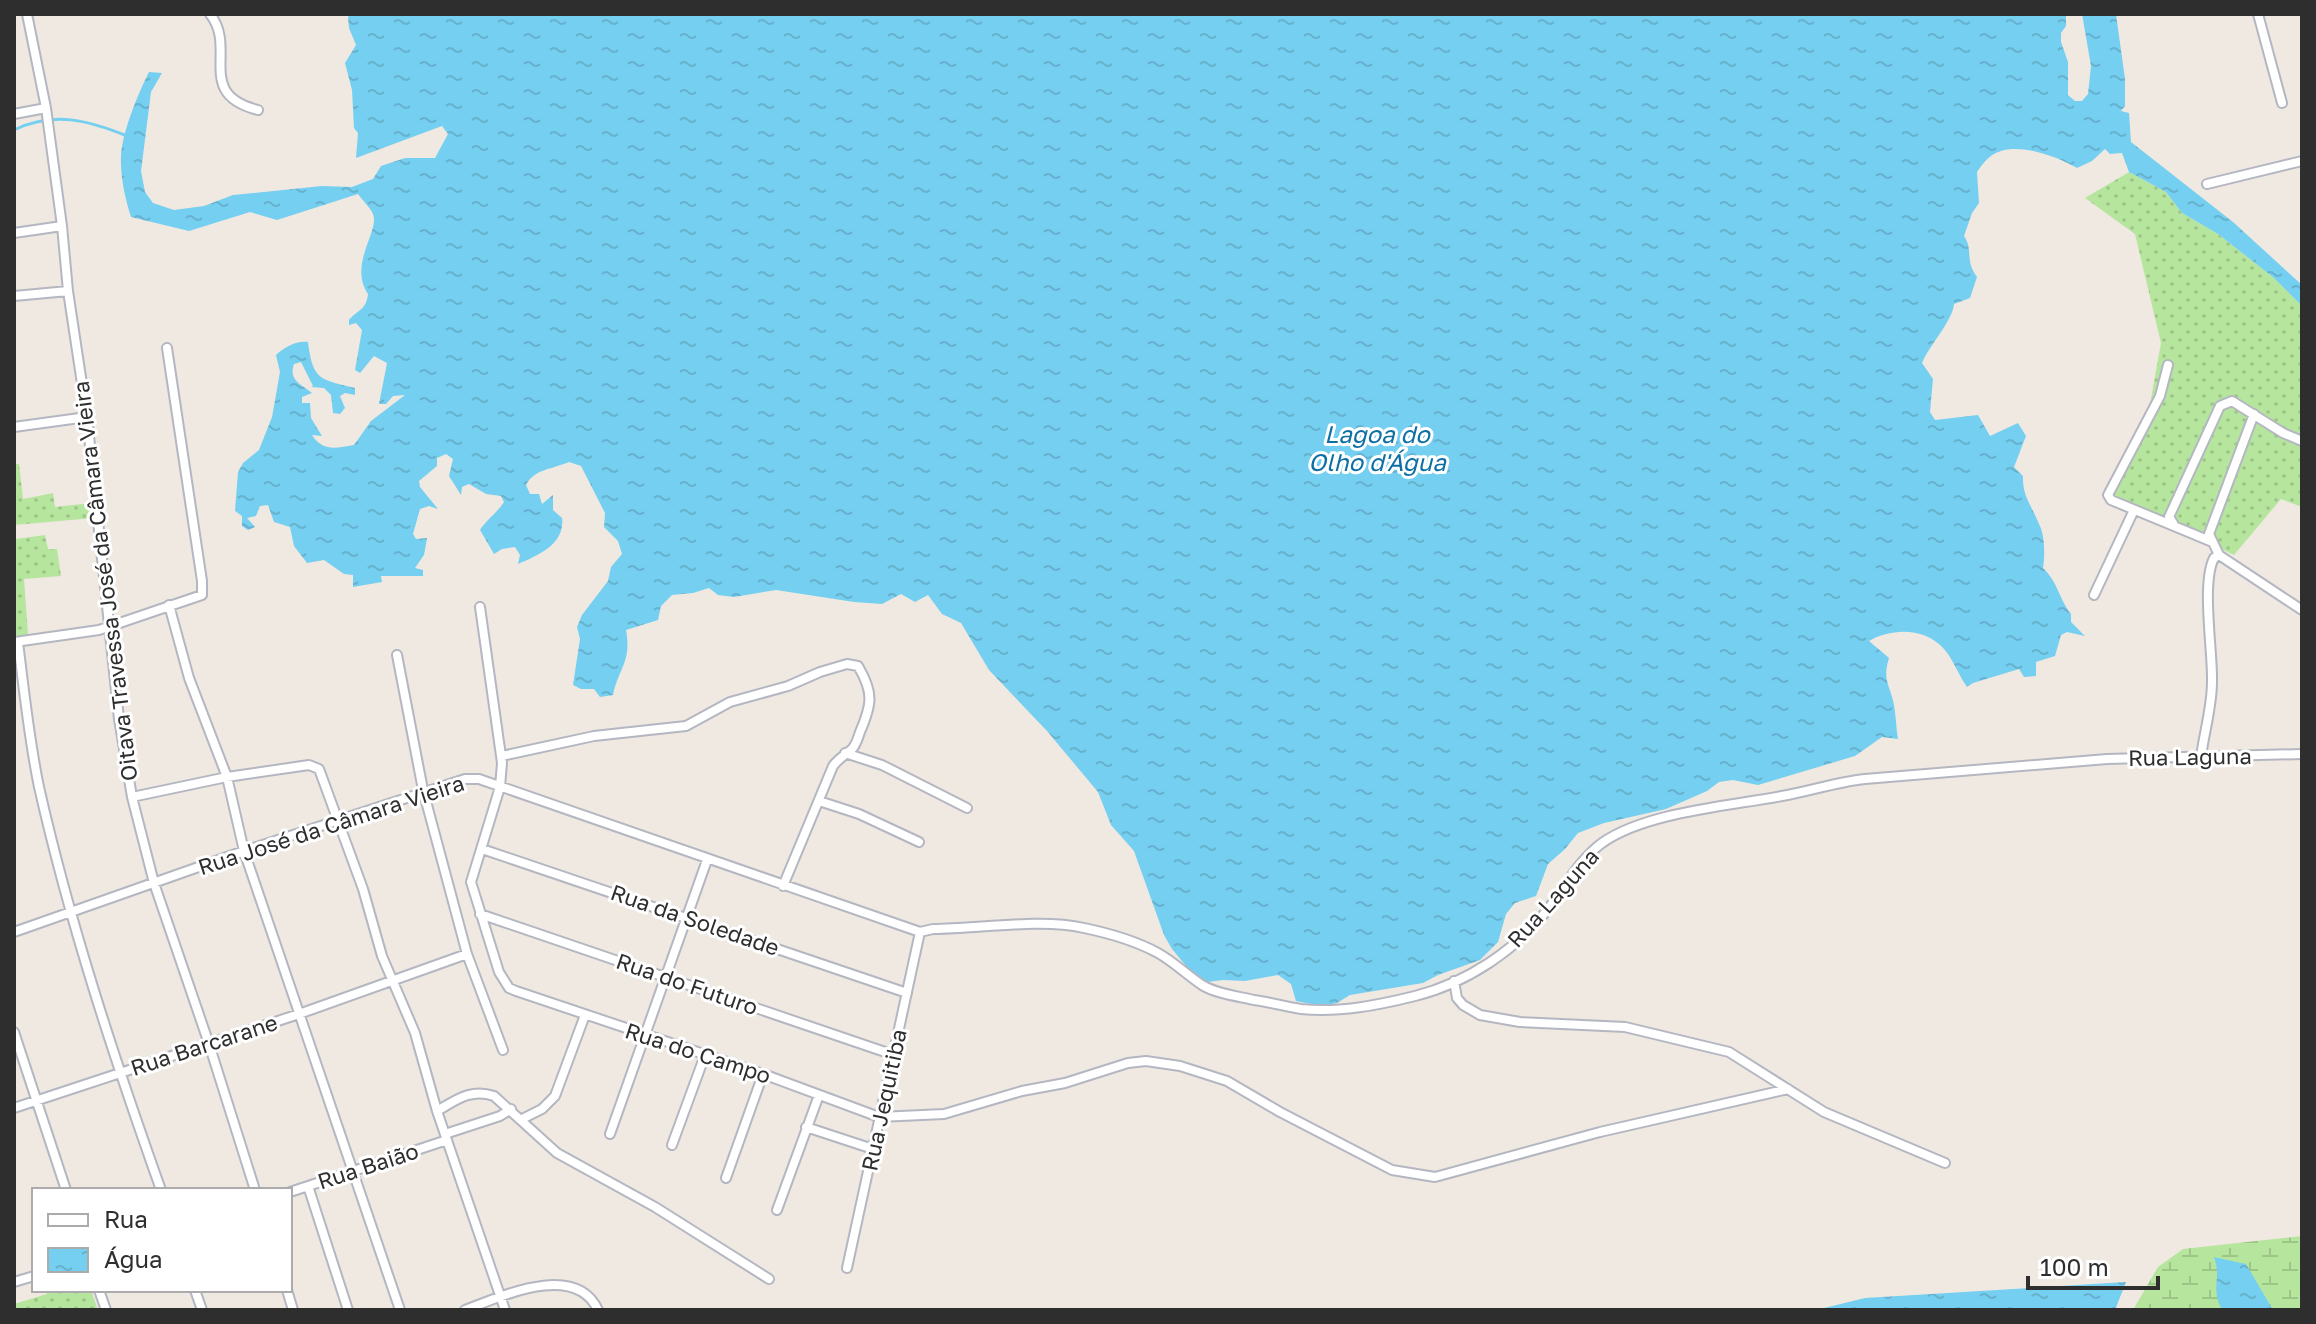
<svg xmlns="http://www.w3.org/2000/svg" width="2316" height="1324" viewBox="0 0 2316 1324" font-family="'Golos Text',sans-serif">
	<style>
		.grass { fill: url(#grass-dots) }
		.wetland { fill: url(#wetland-marsh) }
		.water { fill: url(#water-ripples) }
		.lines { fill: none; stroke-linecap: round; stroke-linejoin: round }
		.stream { stroke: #75cff0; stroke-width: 3 }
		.minor-casing { stroke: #b4b7c1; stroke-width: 12 }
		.minor { stroke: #fff; stroke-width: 8 }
		.labels { text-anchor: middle; stroke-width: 6; stroke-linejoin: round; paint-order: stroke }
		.street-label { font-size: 22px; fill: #2e2e2e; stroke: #fff }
		.water-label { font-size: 24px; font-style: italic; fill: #0d6fa3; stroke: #fff }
	</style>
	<defs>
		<pattern id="grass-dots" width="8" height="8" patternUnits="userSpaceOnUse" patternTransform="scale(2)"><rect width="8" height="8" fill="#b6e59e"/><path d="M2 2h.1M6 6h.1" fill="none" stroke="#9dc588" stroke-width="1.8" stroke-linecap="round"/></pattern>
		<pattern id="wetland-marsh" width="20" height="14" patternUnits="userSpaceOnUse" patternTransform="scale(2)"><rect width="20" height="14" fill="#b6e59e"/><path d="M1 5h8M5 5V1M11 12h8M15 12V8" fill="none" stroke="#9dc588"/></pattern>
		<pattern id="water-ripples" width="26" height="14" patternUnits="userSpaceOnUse" patternTransform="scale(2)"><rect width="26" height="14" fill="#75cff0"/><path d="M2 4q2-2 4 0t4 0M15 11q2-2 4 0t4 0" fill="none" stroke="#66b2ce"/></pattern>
	</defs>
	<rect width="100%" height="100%" fill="#efe9e1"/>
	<path class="grass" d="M2129 172 2166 192 2182 213 2218 234 2274 278 2302 306V507L2281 499 2234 555 2106 492 2149 410 2161 343 2135 234 2085 198Z
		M14 464H19L23 499 53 493 55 507 92 503 94 518 14 525Z
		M14 528 16 539 45 535 48 549H57L61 576 24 579 28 635 14 637Z
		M47 1290H91L98 1310H14V1304L47 1294Z"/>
	<path class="wetland" d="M2302 1236V1310H2133L2158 1267 2183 1249Z"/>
	<path class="water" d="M351 14H2066V26L2061 33V42L2068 62V95L2075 101H2082L2088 94 2091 66 2082 14H2116L2125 79V106L2121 111 2129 113 2131 142 2233 222 2302 285V306L2274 278 2218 234 2182 213 2166 192 2129 172 2122 153 2110 154 2105 149 2092 161 2077 168C2058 157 2023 144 2001 151 1990 154 1983 163 1977 172L1979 203 1972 213 1964 236C1974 251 1964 259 1977 277L1970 298 1954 304C1953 320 1929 346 1922 363L1933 379 1930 412 1935 420 1978 415 1990 436 2018 423 2026 436 2014 467 2023 476C2022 496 2032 506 2039 524 2045 535 2045 556 2043 568 2058 582 2059 599 2071 614V622L2085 636 2067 632 2061 635 2055 656 2036 662V676L2024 677 2019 669 1973 683 1967 687C1959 676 1953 659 1944 649 1925 627 1891 628 1869 641L1889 658C1882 681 1890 684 1894 705 1896 716 1896 728 1898 739L1882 737 1855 756 1758 785 1733 780 1719 782 1707 791 1666 809 1604 823 1578 833 1565 849 1548 864 1536 896 1515 903 1506 914 1498 942 1480 960 1438 975 1423 983 1350 995 1337 1003 1321 1006 1296 1001 1291 984 1278 975 1245 981 1223 980 1207 982 1196 978 1172 949 1164 935 1134 851 1111 825 1098 792 1047 731 989 670 961 623 942 614 928 595 915 602 901 594 882 604 854 602 776 590 734 597 718 595 709 588 693 593 672 595 661 606 658 620 626 630C632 662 618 669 613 695L600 697 594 689H581L573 685 580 639 577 627 582 615 608 581 611 567 622 554 618 541 604 527 605 513 581 466 569 462C553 469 534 469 526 485L530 494H539L542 504 553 495V510L562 518C565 544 539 555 518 564L520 555 515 547 502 549 494 554 480 530C487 519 497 513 504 502L501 496 486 494 469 484 462 487 461 495 449 476 453 459 446 454 437 458V466L419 481 420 487 438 509 429 506 420 509 413 534 416 539 427 538 424 555 415 568 423 570V576H381L382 582 353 587V575L344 574 324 560 307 563 294 546 290 527 274 522 268 505 260 506 256 516 247 518 255 527 248 530 242 526V516L235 511 238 472 243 463 259 450 272 417 280 372 276 355C284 347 298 340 308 342 313 381 320 379 355 388V395L345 393 340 396 345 408 340 414 333 413 331 395 324 388 311 387 313 386 301 362 294 364C288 381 302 384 312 393L302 397V403H310L311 418 322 436 312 435C323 452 336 448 354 445L371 421 405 395 393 396 386 404H379L387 363 374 356 360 373 355 370 362 330 356 323 349 325V320C358 309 366 311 368 294 348 264 380 231 373 214 370 207 362 200 358 194L277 220 250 212 189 231 131 217C125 198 120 176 121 155 123 130 138 94 149 72L162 73 151 92 141 171 145 192 153 203 174 210 204 206 233 195 322 186 352 187 373 179 381 166 405 158H435L448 134 442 126 356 158 358 133 354 128 352 90 345 63 356 45 349 28 348 17Z
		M2214 1257 2246 1264 2273 1310H2222C2210 1287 2222 1279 2214 1257Z
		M2126 1282 2115 1310H1816L1865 1298Z"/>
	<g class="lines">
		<path class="stream" d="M14 130C53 111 88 120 127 136"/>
		<g class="minor-casing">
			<path id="minor" d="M27 14 46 108 62 226 68 291 87 417 119 719 132 797 154 883 209 1044 255 1190
				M210 14C238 49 194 94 258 110
				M2258 14 2282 103
				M14 114 46 108
				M2207 184 2302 161
				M14 233 62 226
				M14 296 68 291
				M2168 365 2160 396 2108 495 2111 500 2210 541
				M14 427 87 417
				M2173 523 2169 517 2220 406 2232 401 2283 433 2302 441
				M2219 555 2209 534 2254 414
				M2219 555 2302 610
				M2094 595 2134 510
				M169 605 189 678 227 777 244 851 400 1310
				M480 607 502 763 500 787 471 882 499 972 509 988 516 991 763 1074 879 1117 944 1114 1022 1091 1065 1083 1128 1063 1146 1061 1180 1066 1227 1081 1280 1112 1392 1170 1435 1177 1600 1132 1788 1089
				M15 642 99 630 202 595V581L167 348
				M18 642C24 690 29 739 39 787 70 924 114 1058 161 1190
				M397 655 423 790 467 954 503 1050
				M845 753 882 765 967 808
				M502 756 594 736 686 726 730 702 788 686 820 672 847 664 858 666C874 693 872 704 860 732 858 738 856 745 852 749 845 755 838 759 833 766L783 886
				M2201 757C2204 733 2212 707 2212 682 2213 652 2201 583 2214 558L2219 555
				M132 797 227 777 309 765 319 769 363 889 382 956 415 1033 437 1111 505 1310
				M819 801 859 814 919 842
				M482 849 907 993
				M480 914 894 1055
				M14 932 244 851 465 779H479L920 932
				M920 932 933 929C978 929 1040 918 1084 928 1108 933 1136 941 1158 953 1174 962 1187 975 1202 985 1217 994 1237 996 1254 1000 1270 1002 1286 1007 1301 1009 1339 1013 1379 1005 1415 996 1467 983 1516 950 1549 908 1566 885 1579 860 1602 843 1646 812 1730 806 1782 796 1811 791 1836 782 1865 779L2107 759 2302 754
				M1454 981 1457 998 1463 1005 1480 1015 1520 1022 1625 1027 1729 1052 1824 1112 1945 1163
				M14 1032 66 1190
				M14 1108 299 1014 467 954
				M437 1111C456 1100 471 1088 494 1096L557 1153 655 1207 769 1279
				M522 1119 542 1109 555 1096 585 1015
				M806 1127 873 1149
				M445 1134 500 1116 511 1109
				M610 1134 707 860
				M672 1145 705 1055
				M726 1178 763 1074
				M308 1186 348 1310
				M290 1192 447 1140
				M777 1210 819 1095
				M847 1268 920 932
				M14 1282 34 1276
				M99 1290 106 1310
				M195 1290 202 1310
				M287 1290 293 1310
				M465 1310C500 1297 575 1261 598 1310"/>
		</g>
		<use href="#minor" class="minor"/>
	</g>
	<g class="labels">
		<g class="street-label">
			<text transform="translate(105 581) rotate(-97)" y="8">Oitava Travessa José da Câmara Vieira</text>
			<text transform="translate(2190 757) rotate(-1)" y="8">Rua Laguna</text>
			<text transform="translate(331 825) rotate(-18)" y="8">Rua José da Câmara Vieira</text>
			<text transform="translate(1553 898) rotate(-48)" y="8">Rua Laguna</text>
			<text transform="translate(695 920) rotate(19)" y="8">Rua da Soledade</text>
			<text transform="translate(687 984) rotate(19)" y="8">Rua do Futuro</text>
			<text transform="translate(204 1045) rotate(-18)" y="8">Rua Barcarane</text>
			<text transform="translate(698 1053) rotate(18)" y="8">Rua do Campo</text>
			<text transform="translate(884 1100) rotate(-78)" y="8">Rua Jequitiba</text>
			<text transform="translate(368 1166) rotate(-18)" y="8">Rua Baião</text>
		</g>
		<g class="water-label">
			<text x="1377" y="443">Lagoa do<tspan x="1377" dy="28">Olho d'Água</tspan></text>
		</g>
	</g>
	<rect width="2316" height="1324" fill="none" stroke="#2e2e2e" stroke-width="32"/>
	<rect x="32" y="1188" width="260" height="104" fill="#ffffff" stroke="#ababab" stroke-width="2"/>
	<rect x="48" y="1214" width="40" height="12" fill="#ffffff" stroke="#ababab" stroke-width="2"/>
	<text x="104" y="1228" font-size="24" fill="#2e2e2e">Rua</text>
	<rect x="48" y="1248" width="40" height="24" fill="url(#water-ripples)" stroke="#ababab" stroke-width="2"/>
	<text x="104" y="1268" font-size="24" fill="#2e2e2e">Água</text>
	<path d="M2028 1276v12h130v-12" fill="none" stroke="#2e2e2e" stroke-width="4"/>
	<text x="2040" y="1276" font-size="24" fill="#2e2e2e" stroke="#ffffff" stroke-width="6" paint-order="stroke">100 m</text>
</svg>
